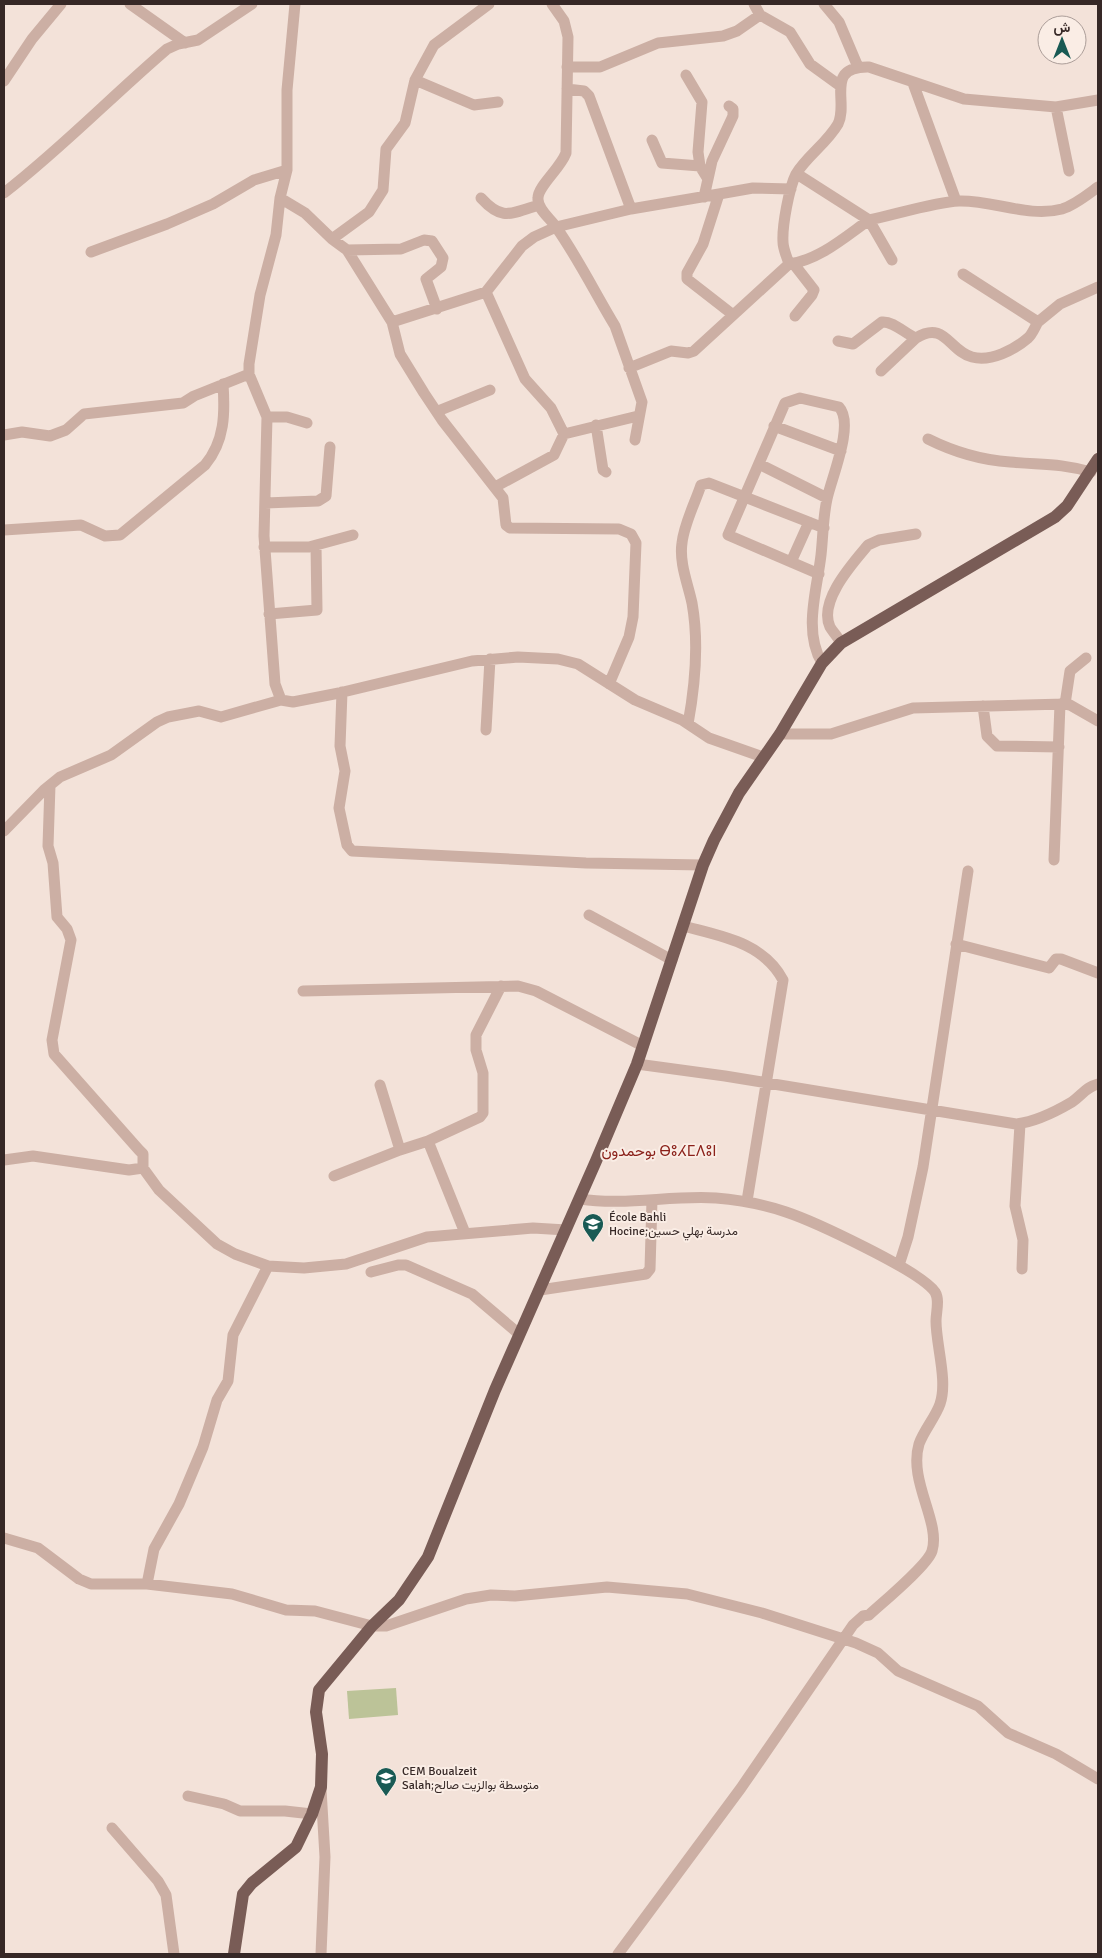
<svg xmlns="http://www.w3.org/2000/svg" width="1102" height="1958" viewBox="0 0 1102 1958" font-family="Signika,Vazirmatn,'Noto Sans Tifinagh',sans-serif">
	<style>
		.green { fill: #bcc398 }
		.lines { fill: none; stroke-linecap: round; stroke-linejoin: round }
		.minor { stroke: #ccafa4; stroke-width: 11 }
		.major { stroke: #795c56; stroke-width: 12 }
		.labels { text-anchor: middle; stroke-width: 4; stroke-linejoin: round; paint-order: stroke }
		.poi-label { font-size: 12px; fill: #362826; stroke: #faede5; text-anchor: start }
		.quarter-label { font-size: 15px; fill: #8b211a; stroke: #faede5 }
	</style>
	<rect width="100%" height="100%" fill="#f3e2d9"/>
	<path class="green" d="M396 1688 398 1715 349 1719 347 1691Z"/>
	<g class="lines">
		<path class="minor" d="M130 4 185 43
			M295 4 287 90V170L280 198 276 235 260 295 249 364V374L267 417 264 536 275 684 281 700 293 702 339 693 472 661 518 657 558 659 578 664 635 700 682 720 709 738 763 757
			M552 4 564 21 568 37 566 153C560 169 538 186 538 198 537 209 550 218 556 227 578 258 595 293 615 326L642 402 635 440
			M754 4 760 15 790 32 810 64 839 85
			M824 4 839 22 858 67
			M567 67H600L658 43 723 36 737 31 760 15
			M686 75 702 102 698 152 700 166 708 179
			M415 80 474 105 498 102
			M4 81 32 39 61 4
			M913 83 956 201
			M567 89 584 91 589 96 631 209
			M1056 107 1069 171
			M652 140 662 163 700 166
			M797 174 869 220C894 215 935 202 959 201 993 200 1029 218 1062 209 1075 205 1087 195 1098 187
			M4 193C61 149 112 96 167 49L178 44 198 40 252 4
			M719 194 703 244 687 273V279L732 314
			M704 197 712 161 733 116V109L729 106
			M280 198 305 213 332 239 347 250 392 322 400 354 424 393 442 420 503 498 506 525 510 528 619 529 631 534 636 543 633 617 629 637 609 684
			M481 198C503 222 511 213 539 205
			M332 239 369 212 383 190 386 149 405 123 415 80 434 45 489 4
			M347 250 401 249 424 240 432 241 443 258 441 267 426 279 437 309
			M91 252 167 224 213 204 254 180 287 170
			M793 263 814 290 812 295 795 316
			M789 264C819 260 845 237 869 220L892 260
			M963 274 1038 322 1060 304 1098 287
			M486 292 525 379 551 408 564 434
			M392 322 486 292 522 246 534 237 556 227 631 209 719 194 753 188 791 189
			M838 341 853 344 882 322C894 321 905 334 916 338 945 320 949 351 972 357 991 362 1014 350 1028 338 1032 335 1035 327 1038 322
			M629 368 671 351 688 353 694 351 789 264C787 257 783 249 783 242 782 226 789 188 796 174 807 156 827 143 838 124 849 102 824 66 869 67L964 99 1056 107 1098 100
			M881 371 916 338
			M438 411 490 390
			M267 417H287L307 423
			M596 425 603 470 606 472
			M774 426 841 451
			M4 435 22 432 50 436 66 430 84 414 183 403 194 396 249 374
			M928 439C954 452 981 460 1010 462 1041 465 1060 463 1091 472
			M759 464 827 498
			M495 487 554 455 564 434 638 416
			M265 503 318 501 326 496 330 447
			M4 530 81 525 105 536 120 535 205 465C225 441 225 413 223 384
			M264 547H309L353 535
			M791 562 809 522
			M819 574 728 535 785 403 800 398 839 407C855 424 831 479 827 499 823 517 823 537 821 555 817 590 803 631 822 663
			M269 614 317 610 316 546
			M841 643C838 637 833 632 830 627 818 601 853 563 868 545L879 540 916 534
			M342 692 340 746 345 771 339 808 347 845 352 851 586 863 703 865
			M1065 704 1070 671 1086 658
			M983 706 987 736 997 746 1059 747
			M688 724C695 686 699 642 692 603 688 584 679 563 682 543 684 524 695 503 701 485L709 483 824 528
			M486 730 490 659
			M780 734H831L913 708 1065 704 1070 705 1098 721
			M50 785 48 846 53 863 57 917 67 929 71 940 52 1040 54 1054 139 1150 143 1154V1168L159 1190 217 1244 235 1254 268 1266 304 1268 346 1264 427 1237 533 1228 566 1230
			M4 831 44 790 60 777 111 755 157 722 168 717 199 711 221 717 281 700
			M1054 860 1060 704
			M589 915 672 960
			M683 926C720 936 763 942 783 980L747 1201
			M956 944 1049 968 1056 959H1061L1098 973
			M303 991 518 986 536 991 643 1046
			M637 1064 725 1076 1016 1124C1035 1122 1055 1112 1072 1102 1082 1095 1086 1087 1098 1084
			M380 1085 400 1150
			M1020 1124 1015 1206 1023 1240 1022 1269
			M428 1141 465 1233
			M4 1160 33 1156 129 1170 143 1168
			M334 1176 400 1150 428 1141 480 1117 483 1113V1073L476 1050V1035L501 986
			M580 1199C625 1206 671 1195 716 1198 739 1200 763 1204 786 1212 813 1221 921 1271 935 1292 940 1300 936 1312 936 1321 936 1345 948 1381 940 1404 935 1418 924 1430 919 1444 908 1481 941 1522 932 1551 928 1565 882 1603 869 1615L863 1616 853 1625 741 1788 618 1954
			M899 1265 908 1237 923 1167 968 871
			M371 1272 398 1265H406L472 1294 519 1334
			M540 1290 646 1274 650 1269 652 1200
			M4 1538 38 1548 79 1579 91 1584H147L232 1594 286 1610 315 1611 372 1626H386L466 1599 491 1595 515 1596 607 1587 687 1594 762 1613 856 1643 878 1653 898 1671 978 1706 1008 1733 1056 1754 1098 1779
			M147 1584 154 1549 179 1504 203 1447 217 1400 228 1381 233 1335 268 1266
			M321 1789 325 1857 321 1954
			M188 1796 224 1804 240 1811H285L312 1814
			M112 1828 158 1881 166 1895 174 1954"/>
		<path class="major" d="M234 1954 243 1894 252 1883 296 1847 312 1814 321 1787 322 1754 316 1712 319 1690 372 1626 399 1600 428 1557 495 1390 596 1161 637 1064 703 865 714 840 739 793 780 734 822 663 841 643 1055 517 1067 506 1098 459"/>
	</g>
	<defs>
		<g id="school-pin" transform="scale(1.125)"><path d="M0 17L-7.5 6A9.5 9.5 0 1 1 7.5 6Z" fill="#195a54" stroke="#faede5"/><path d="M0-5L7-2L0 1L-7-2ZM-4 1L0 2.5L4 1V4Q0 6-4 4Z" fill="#fff"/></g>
	</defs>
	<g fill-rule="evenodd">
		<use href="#school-pin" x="593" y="1224"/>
		<use href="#school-pin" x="386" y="1778"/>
	</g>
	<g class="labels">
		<g class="poi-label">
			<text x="609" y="1221">École Bahli<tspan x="609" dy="14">Hocine;مدرسة بهلي حسين</tspan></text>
			<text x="402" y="1775">CEM Boualzeit<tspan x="402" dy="14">Salah;متوسطة بوالزيت صالح</tspan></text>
		</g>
		<g class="quarter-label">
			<text x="659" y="1156">بوحمدون ⴱⵓⵃⵎⴷⵓⵏ</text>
		</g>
	</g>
	<rect width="1102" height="1958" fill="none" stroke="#362826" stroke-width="10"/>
	<g transform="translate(1062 40)"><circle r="24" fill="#faede5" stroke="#ac9e99"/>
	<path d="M0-4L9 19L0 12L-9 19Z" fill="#195a54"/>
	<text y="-8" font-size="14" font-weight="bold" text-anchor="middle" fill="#362826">ش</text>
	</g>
</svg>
